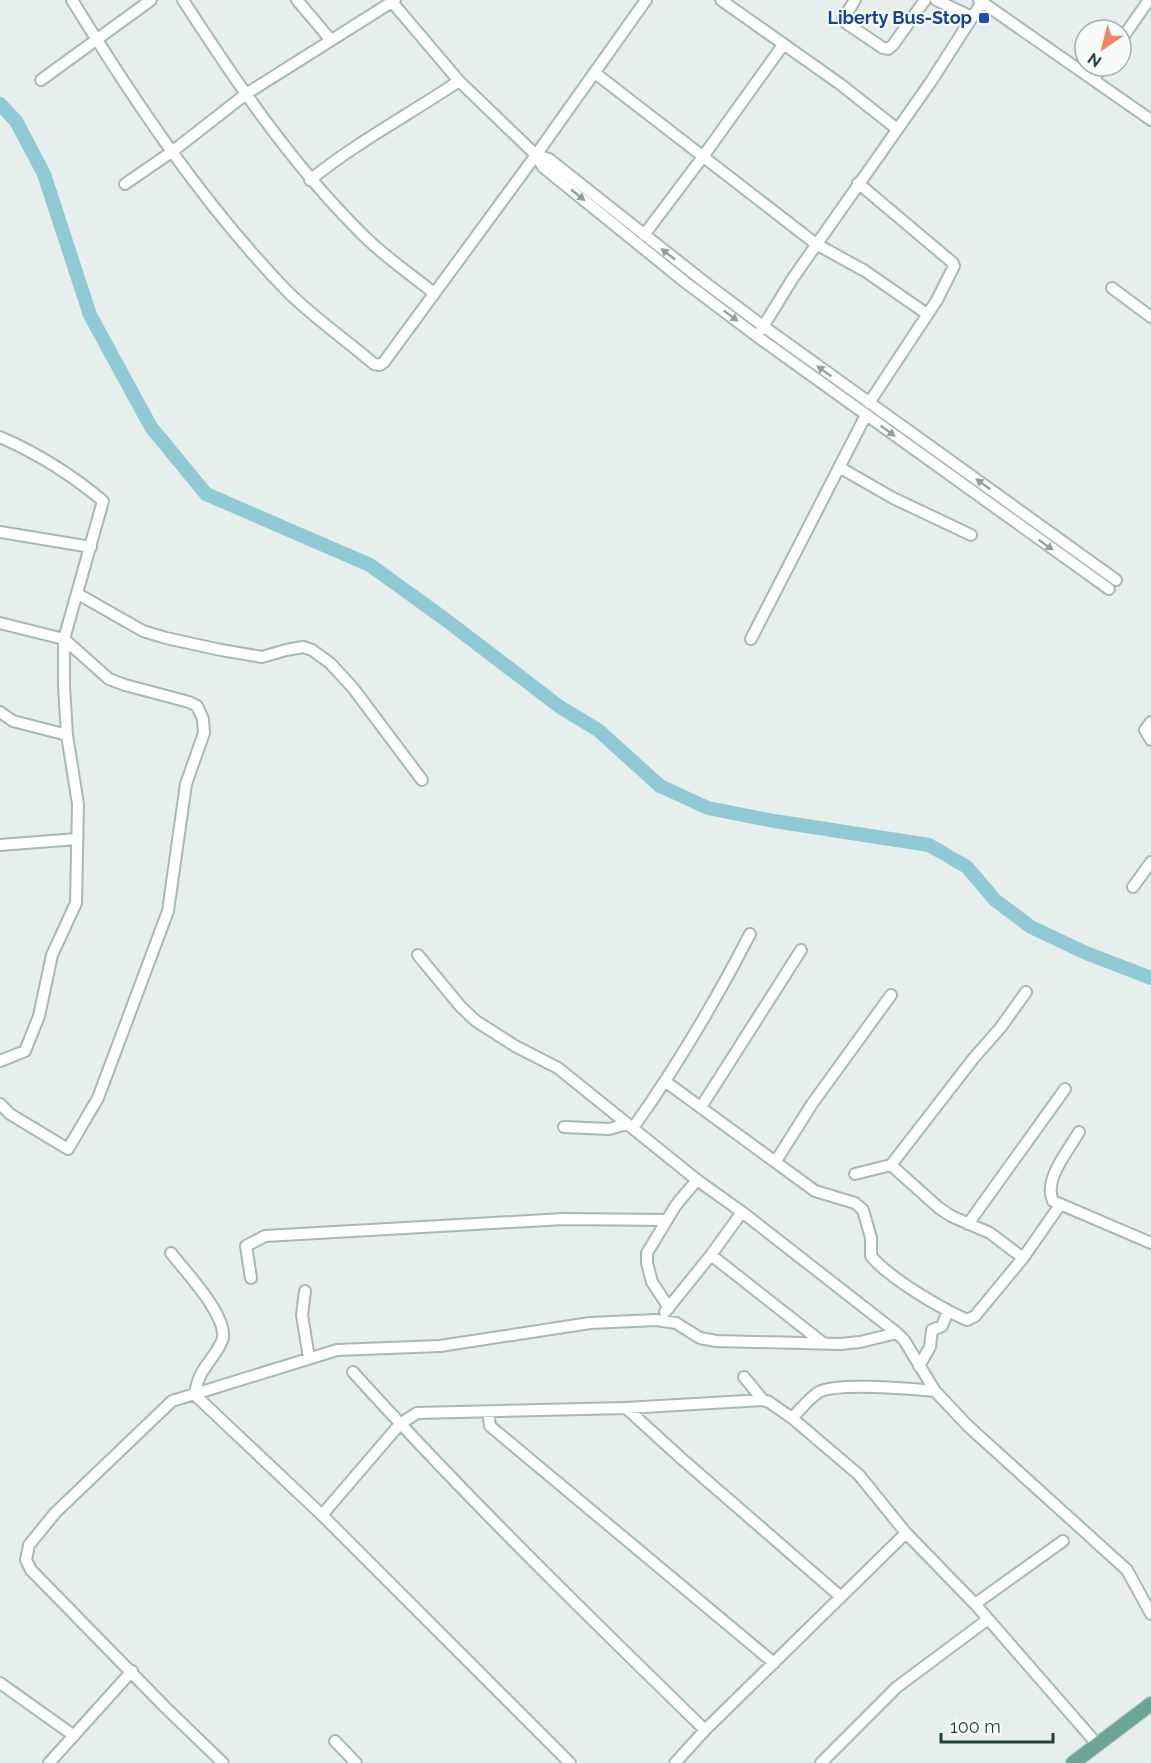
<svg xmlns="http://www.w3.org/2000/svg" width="1151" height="1763" viewBox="0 0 1151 1763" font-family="Raleway,sans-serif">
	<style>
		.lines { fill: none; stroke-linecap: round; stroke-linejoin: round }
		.river { stroke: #8ec9d4; stroke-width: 14 }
		.minor-casing { stroke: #a8b8b2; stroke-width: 14 }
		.major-casing { stroke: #c2cac8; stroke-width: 16 }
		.minor { stroke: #fff; stroke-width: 10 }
		.major { stroke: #6aa596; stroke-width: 14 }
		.oneway { fill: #92a09c }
		.transit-dot { fill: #1a4fb4; stroke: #f7fbf9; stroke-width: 2 }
		.labels { text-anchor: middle; stroke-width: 4.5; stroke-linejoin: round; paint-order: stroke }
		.transit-label { font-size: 18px; font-weight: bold; fill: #164399; stroke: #f7fbf9; text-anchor: end }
	</style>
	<rect width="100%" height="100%" fill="#e6efeb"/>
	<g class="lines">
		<path class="river" d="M0 104 16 121 44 174 90 315 151 427 206 494 370 565 446 620 560 707 598 730 660 786 708 808 774 821 929 845 967 867 995 900 1031 927 1086 953 1151 978"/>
		<g class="minor-casing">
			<path id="minor" d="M72 0C135 102 203 204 287 291 313 317 346 340 374 364L380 365 384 362 536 155 646 0
				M183 0C236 82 291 163 360 232 382 255 409 273 434 293
				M297 0 330 39
				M721 0 840 84 897 129
				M855 0 843 19 846 23 883 48 888 49 893 45 925 0
				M936 0 972 17
				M979 0 1151 120
				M392 2 459 81 536 155 543 167 685 282 758 337 1109 589
				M1121 40 1149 0
				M595 73 816 244 865 271 927 314
				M1094 79 1103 66
				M41 80 151 0
				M536 155 549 159 703 281 763 326 1116 580
				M310 180C357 142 410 114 459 81
				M858 183 953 263 954 266 937 300 869 403
				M125 184 173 151 246 94 395 0
				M644 235 702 158 783 45
				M1112 288 1151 317
				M761 330 793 278 930 83 982 2
				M0 437C37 453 72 475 103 501L64 639V686L67 735 78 804 76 903 52 955 39 1016 25 1051 0 1061
				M839 467 893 498 971 535
				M0 532 91 547
				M78 594 143 631 166 638 221 650 262 657 286 650 303 647 312 650 330 663 353 688 422 780
				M0 623 64 639 109 679 125 685 189 702 197 706 203 719 204 733 186 784 168 911 98 1098 68 1149 10 1114 0 1104
				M751 639 866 415
				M0 712 13 721 67 735
				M1151 722 1145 730 1151 740
				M0 845 77 839
				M1133 887 1151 862
				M418 955 461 1007 476 1021 515 1046 558 1068 697 1180 742 1212 897 1333 904 1340 935 1391 968 1426 1127 1570 1151 1614
				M666 1082 815 1191 855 1203 863 1210 871 1238V1256C889 1278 940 1308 967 1320L975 1316 1023 1258 1060 1205
				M701 1107 801 950
				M564 1127 609 1129 627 1124
				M633 1128C677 1066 715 1002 750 934
				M1079 1132C1068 1151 1043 1180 1053 1201L1151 1243
				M776 1161 812 1104 891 995
				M891 1165 939 1208 951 1216 990 1233 1023 1258
				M855 1174 891 1165 973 1059 1001 1027 1026 992
				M968 1224 1065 1089
				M171 1253C184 1270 231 1319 222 1341 212 1363 198 1368 195 1395L322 1515 570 1763
				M711 1255 823 1343
				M251 1278 246 1246 265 1236 563 1219 666 1220
				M305 1291 302 1315 309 1358
				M669 1308 652 1282 647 1263V1253L676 1205 697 1180
				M665 1312 711 1255 742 1212
				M919 1366 930 1347 932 1330 942 1326 948 1311
				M353 1372C465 1496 585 1613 705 1730
				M744 1377 763 1400
				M626 1408 682 1459 841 1597
				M488 1412 490 1426 774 1663
				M792 1418C800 1410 809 1398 819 1392 839 1382 911 1389 935 1391
				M322 1515 400 1424 417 1413 626 1408 763 1400 769 1402 792 1418 859 1475 906 1533 975 1604 1097 1744
				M975 1604 1063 1541
				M0 1683 73 1735
				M335 1741 356 1763
				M49 1763 132 1671
				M223 1763 166 1708 31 1570 26 1560 29 1545 55 1513 172 1401 337 1350 440 1346 590 1323 656 1320 676 1323 700 1338 716 1341 840 1344 860 1342 897 1333
				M675 1763 705 1730 906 1533
				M821 1763 897 1687 987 1620"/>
		</g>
		<g class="major-casing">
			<path id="major" d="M1073 1763 1151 1704"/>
		</g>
		<use href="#minor" class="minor"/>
		<use href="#major" class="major"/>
	</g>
	<defs><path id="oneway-solid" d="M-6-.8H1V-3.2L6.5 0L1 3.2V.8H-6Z" transform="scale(1.5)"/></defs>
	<g class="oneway">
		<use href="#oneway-solid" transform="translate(578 195) rotate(39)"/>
		<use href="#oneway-solid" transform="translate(668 254) rotate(-142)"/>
		<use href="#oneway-solid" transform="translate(731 316) rotate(37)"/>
		<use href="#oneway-solid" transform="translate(824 371) rotate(-144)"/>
		<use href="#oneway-solid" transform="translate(888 431) rotate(36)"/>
		<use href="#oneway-solid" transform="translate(983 484) rotate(-144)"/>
		<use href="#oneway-solid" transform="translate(1046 545) rotate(35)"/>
	</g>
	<rect class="transit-dot" x="978" y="12" width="12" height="12" rx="3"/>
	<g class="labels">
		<g class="transit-label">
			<text x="972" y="24">Liberty Bus-Stop</text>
		</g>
	</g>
	<g transform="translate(1103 48) rotate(215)"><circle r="28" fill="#f7fbf9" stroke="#a3b1ad" stroke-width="1.5"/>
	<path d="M0-4.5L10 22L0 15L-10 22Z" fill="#f4845f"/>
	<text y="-9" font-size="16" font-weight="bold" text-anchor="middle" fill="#24423a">N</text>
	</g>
	<path d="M941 1733v9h112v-9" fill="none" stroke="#24423a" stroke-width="3"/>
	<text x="950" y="1733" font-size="18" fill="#24423a" stroke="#f7fbf9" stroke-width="4.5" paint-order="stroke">100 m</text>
</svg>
